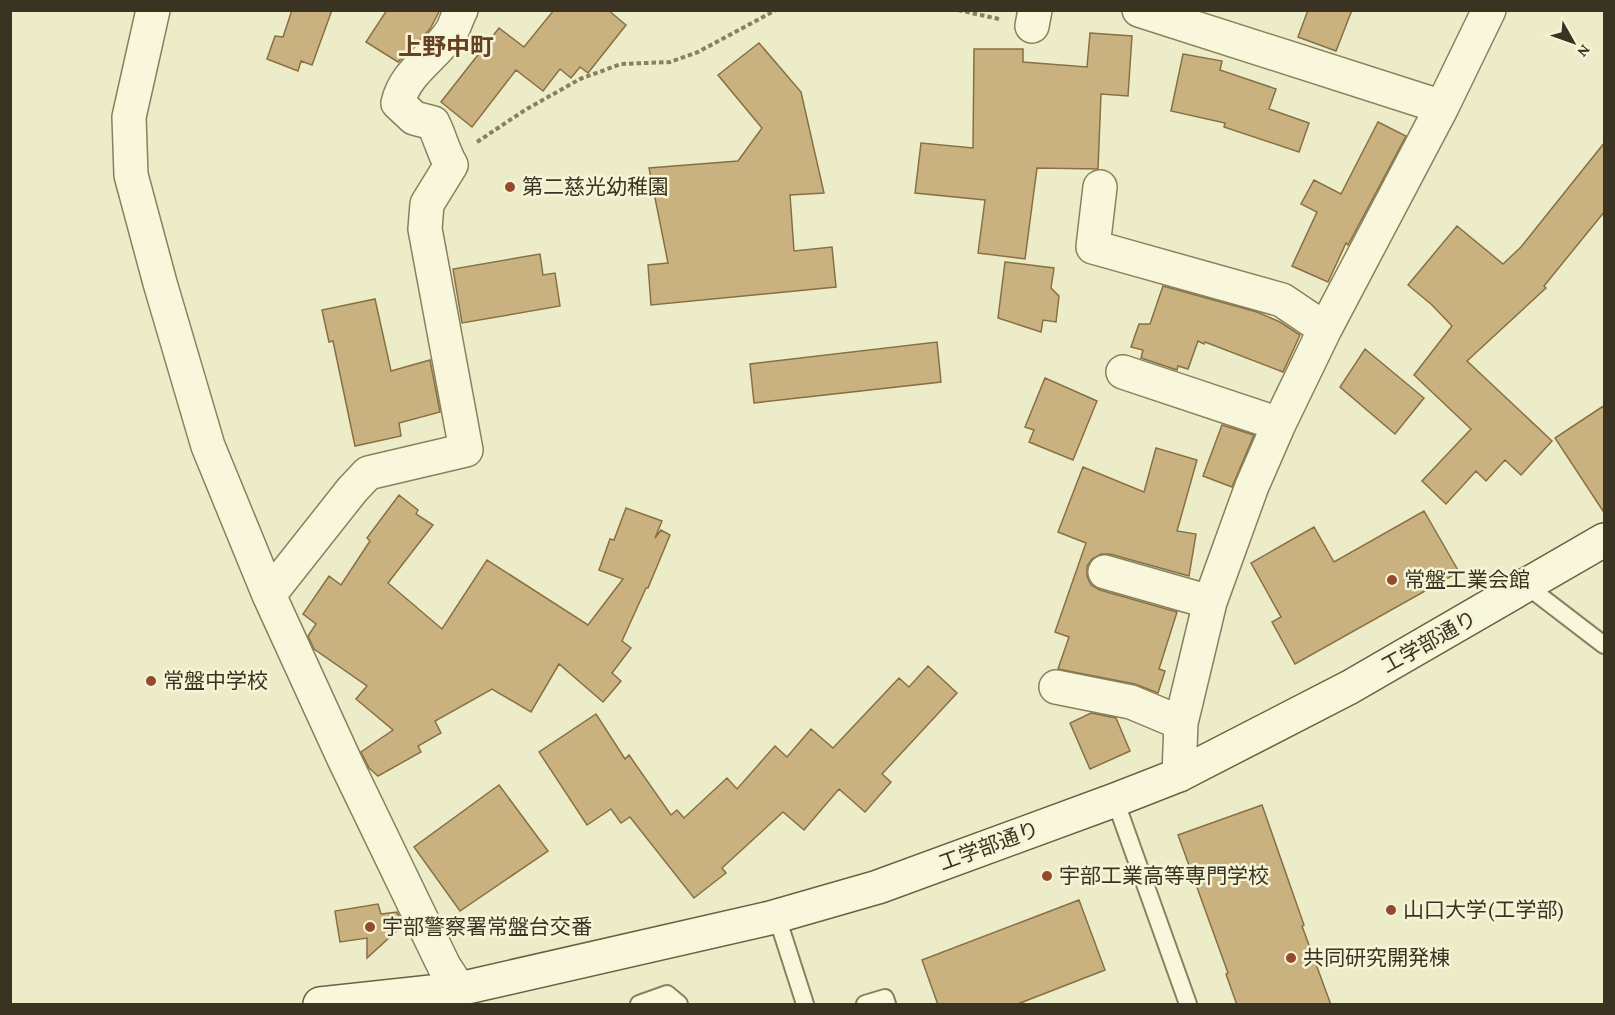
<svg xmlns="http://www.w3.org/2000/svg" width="1615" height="1015" viewBox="0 0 1615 1015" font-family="'Crimson Pro','Noto Sans JP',serif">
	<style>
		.building { fill: #cab280; stroke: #877044; stroke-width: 1.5 }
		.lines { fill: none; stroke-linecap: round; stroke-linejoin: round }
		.lane-casing { stroke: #89805e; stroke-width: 20 }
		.street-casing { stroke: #89805e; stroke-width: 36 }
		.secondary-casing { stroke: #6b6141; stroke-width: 36 }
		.path { stroke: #89805e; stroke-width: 4; stroke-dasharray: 4.5 3; stroke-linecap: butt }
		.lane { stroke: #f8f7db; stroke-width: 16 }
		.street { stroke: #f8f7db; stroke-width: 33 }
		.secondary { stroke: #f8f7db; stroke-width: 33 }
		.poi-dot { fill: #954a30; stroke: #f5f4d7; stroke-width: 2 }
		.labels { text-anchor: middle; stroke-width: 5; stroke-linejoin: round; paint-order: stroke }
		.poi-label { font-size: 21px; fill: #3a3321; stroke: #f5f4d7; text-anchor: start }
		.street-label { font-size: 21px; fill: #3a3321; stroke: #f5f4d7 }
		.quarter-label { font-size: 24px; font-weight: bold; fill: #654122; stroke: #f5f4d7 }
	</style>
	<rect width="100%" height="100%" fill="#edecc8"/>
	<path class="building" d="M292 10H332L312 65 301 61 298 71 267 59 275 36 283 37Z
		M387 10H440L430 29 398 62 366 42Z
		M554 10H608L626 25 588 73 580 67 571 78 560 69 543 91 516 70 472 127 441 102 499 28 524 47Z
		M1308 10H1352L1336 51 1298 37Z
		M1090 33 1132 36 1128 96 1101 94 1098 169 1037 168 1025 259 978 253 985 200 915 193 921 143 973 148 974 49H1023V62L1087 67Z
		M759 43 801 92 824 193 790 195 794 251 832 247 836 287 651 305 648 265 668 263 649 168 738 161 762 128 718 75Z
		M1183 54 1222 61 1220 70 1276 89 1269 109 1309 123 1299 152 1224 127 1225 123 1171 111Z
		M1378 122 1406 136 1348 245 1346 243 1328 282 1292 266 1317 212 1301 204 1314 180 1341 194Z
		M1605 142V211L1544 286 1546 288 1467 361 1552 441 1521 475 1505 460 1486 481 1476 471 1446 504 1422 481 1471 429 1414 375 1452 326 1432 305 1408 285 1457 226 1503 264 1521 247Z
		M540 254 543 275 555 273 560 306 462 323 453 269Z
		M1005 262 1054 268 1051 288 1059 296 1056 322 1043 320 1041 332 998 318Z
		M1163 286 1257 312 1280 322 1300 335 1283 372 1205 342 1204 344 1198 341 1188 369 1178 366 1177 370 1141 358 1143 350 1131 347 1139 324H1150Z
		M375 299 391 371 430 360 440 412 399 423 401 436 355 446 333 341 329 342 322 310Z
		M937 342 941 382 754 403 750 364Z
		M1365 349 1424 398 1395 434 1340 387Z
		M1045 378 1097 401 1073 460 1029 442 1034 430 1025 427Z
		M1605 405V514L1555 438Z
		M1222 425 1254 435 1232 487 1203 476Z
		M1156 448 1197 460 1177 531 1196 534 1189 576 1110 554H1101L1092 559 1087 566V576L1091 585 1100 590 1177 612 1159 669 1165 671 1158 693 1135 684 1058 669 1069 637 1055 632 1086 543 1058 532 1083 467 1144 492Z
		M399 495 418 510 416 514 433 525 388 583 442 629 487 560 588 625 623 579 599 570 610 539 614 540 626 508 662 521 655 538 661 530 670 535 648 588H646L622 641 631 648 612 673 621 681 603 702 559 664 531 712 492 689 435 721 441 733 418 746 421 752 378 776 369 768 361 752 393 730 356 699 367 686 314 649 308 636 316 624 303 614 329 576 341 585 370 541 367 538Z
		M1424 511 1459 572 1295 664 1272 622 1281 617 1251 563 1314 527 1334 562Z
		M928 666 957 693 882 774 891 782 865 812 839 789 804 830 783 812 722 868 726 873 694 898 630 817 621 823 611 809 587 825 539 752 596 714 625 759 629 755 671 815 677 810 684 818 727 778 737 789 775 746 787 757 811 729 833 748 899 678 909 687Z
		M1091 713 1116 718 1130 751 1090 769 1070 723Z
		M499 785 548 851 460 911 414 847Z
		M1262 805 1304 925 1302 926 1331 1005H1237L1226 974 1228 973 1178 835Z
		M1079 900 1105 970 1015 1005H938L922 960Z
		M378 904 381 914 397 912 403 925 367 958V938L340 942 335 911Z"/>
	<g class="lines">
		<g class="lane-casing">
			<path id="lane" d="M1527 586 1604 645
				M1115 800 1188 1004
				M777 917 805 1004
				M639 1004 667 994 679 1004
				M865 1004 885 998 887 1004"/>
		</g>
		<g class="street-casing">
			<path id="street" d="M153 10 129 117 131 175 160 283 208 446 269 595 345 761 444 966 459 989
				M1139 10 1442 107
				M1032 26 1035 10
				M1100 187 1093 247 1282 300 1325 329
				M1123 372 1279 424
				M1105 572 1210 602
				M269 595 352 490 368 473 466 450 425 229 427 204 451 165C443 151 440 137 433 123L414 118 398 103C405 72 434 58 451 32 455 26 457 17 461 10
				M1056 687 1131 702 1181 723
				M1179 775 1181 723 1210 602 1252 486 1279 424 1325 329 1442 107 1489 10"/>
		</g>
		<g class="secondary-casing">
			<path id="secondary" d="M320 1004 459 989 770 918 878 887 1115 800 1179 775 1350 687 1604 540"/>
		</g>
		<path class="path" d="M958 10 999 19
			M477 142 525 110 580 79 621 64 670 62 698 52 776 10"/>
		<use href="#lane" class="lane"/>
		<use href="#street" class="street"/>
		<use href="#secondary" class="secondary"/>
	</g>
	<g class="poi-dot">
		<circle cx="510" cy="187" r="6"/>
		<circle cx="1392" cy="580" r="6"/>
		<circle cx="151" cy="681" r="6"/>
		<circle cx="1047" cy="876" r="6"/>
		<circle cx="1391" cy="910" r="6"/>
		<circle cx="370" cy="927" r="6"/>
		<circle cx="1291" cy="958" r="6"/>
	</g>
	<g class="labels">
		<g class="poi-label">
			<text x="522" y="194">第二慈光幼稚園</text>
			<text x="1404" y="587">常盤工業会館</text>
			<text x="163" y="688">常盤中学校</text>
			<text x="1059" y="883">宇部工業高等専門学校</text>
			<text x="1403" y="917">山口大学(工学部)</text>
			<text x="382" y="934">宇部警察署常盤台交番</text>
			<text x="1303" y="965">共同研究開発棟</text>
		</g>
		<g class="street-label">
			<text transform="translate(1429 642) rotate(-29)" y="7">工学部通り</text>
			<text transform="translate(989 846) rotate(-20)" y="7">工学部通り</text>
		</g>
		<g class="quarter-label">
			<text x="446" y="55">上野中町</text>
		</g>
	</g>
	<rect width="1615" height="1015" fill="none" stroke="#3a3321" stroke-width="24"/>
	<g transform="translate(1573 42) rotate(130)" stroke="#f5f4d7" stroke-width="4.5" paint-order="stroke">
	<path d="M0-4.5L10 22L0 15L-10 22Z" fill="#3a3321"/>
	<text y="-9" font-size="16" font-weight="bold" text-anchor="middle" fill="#3a3321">N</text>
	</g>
</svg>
